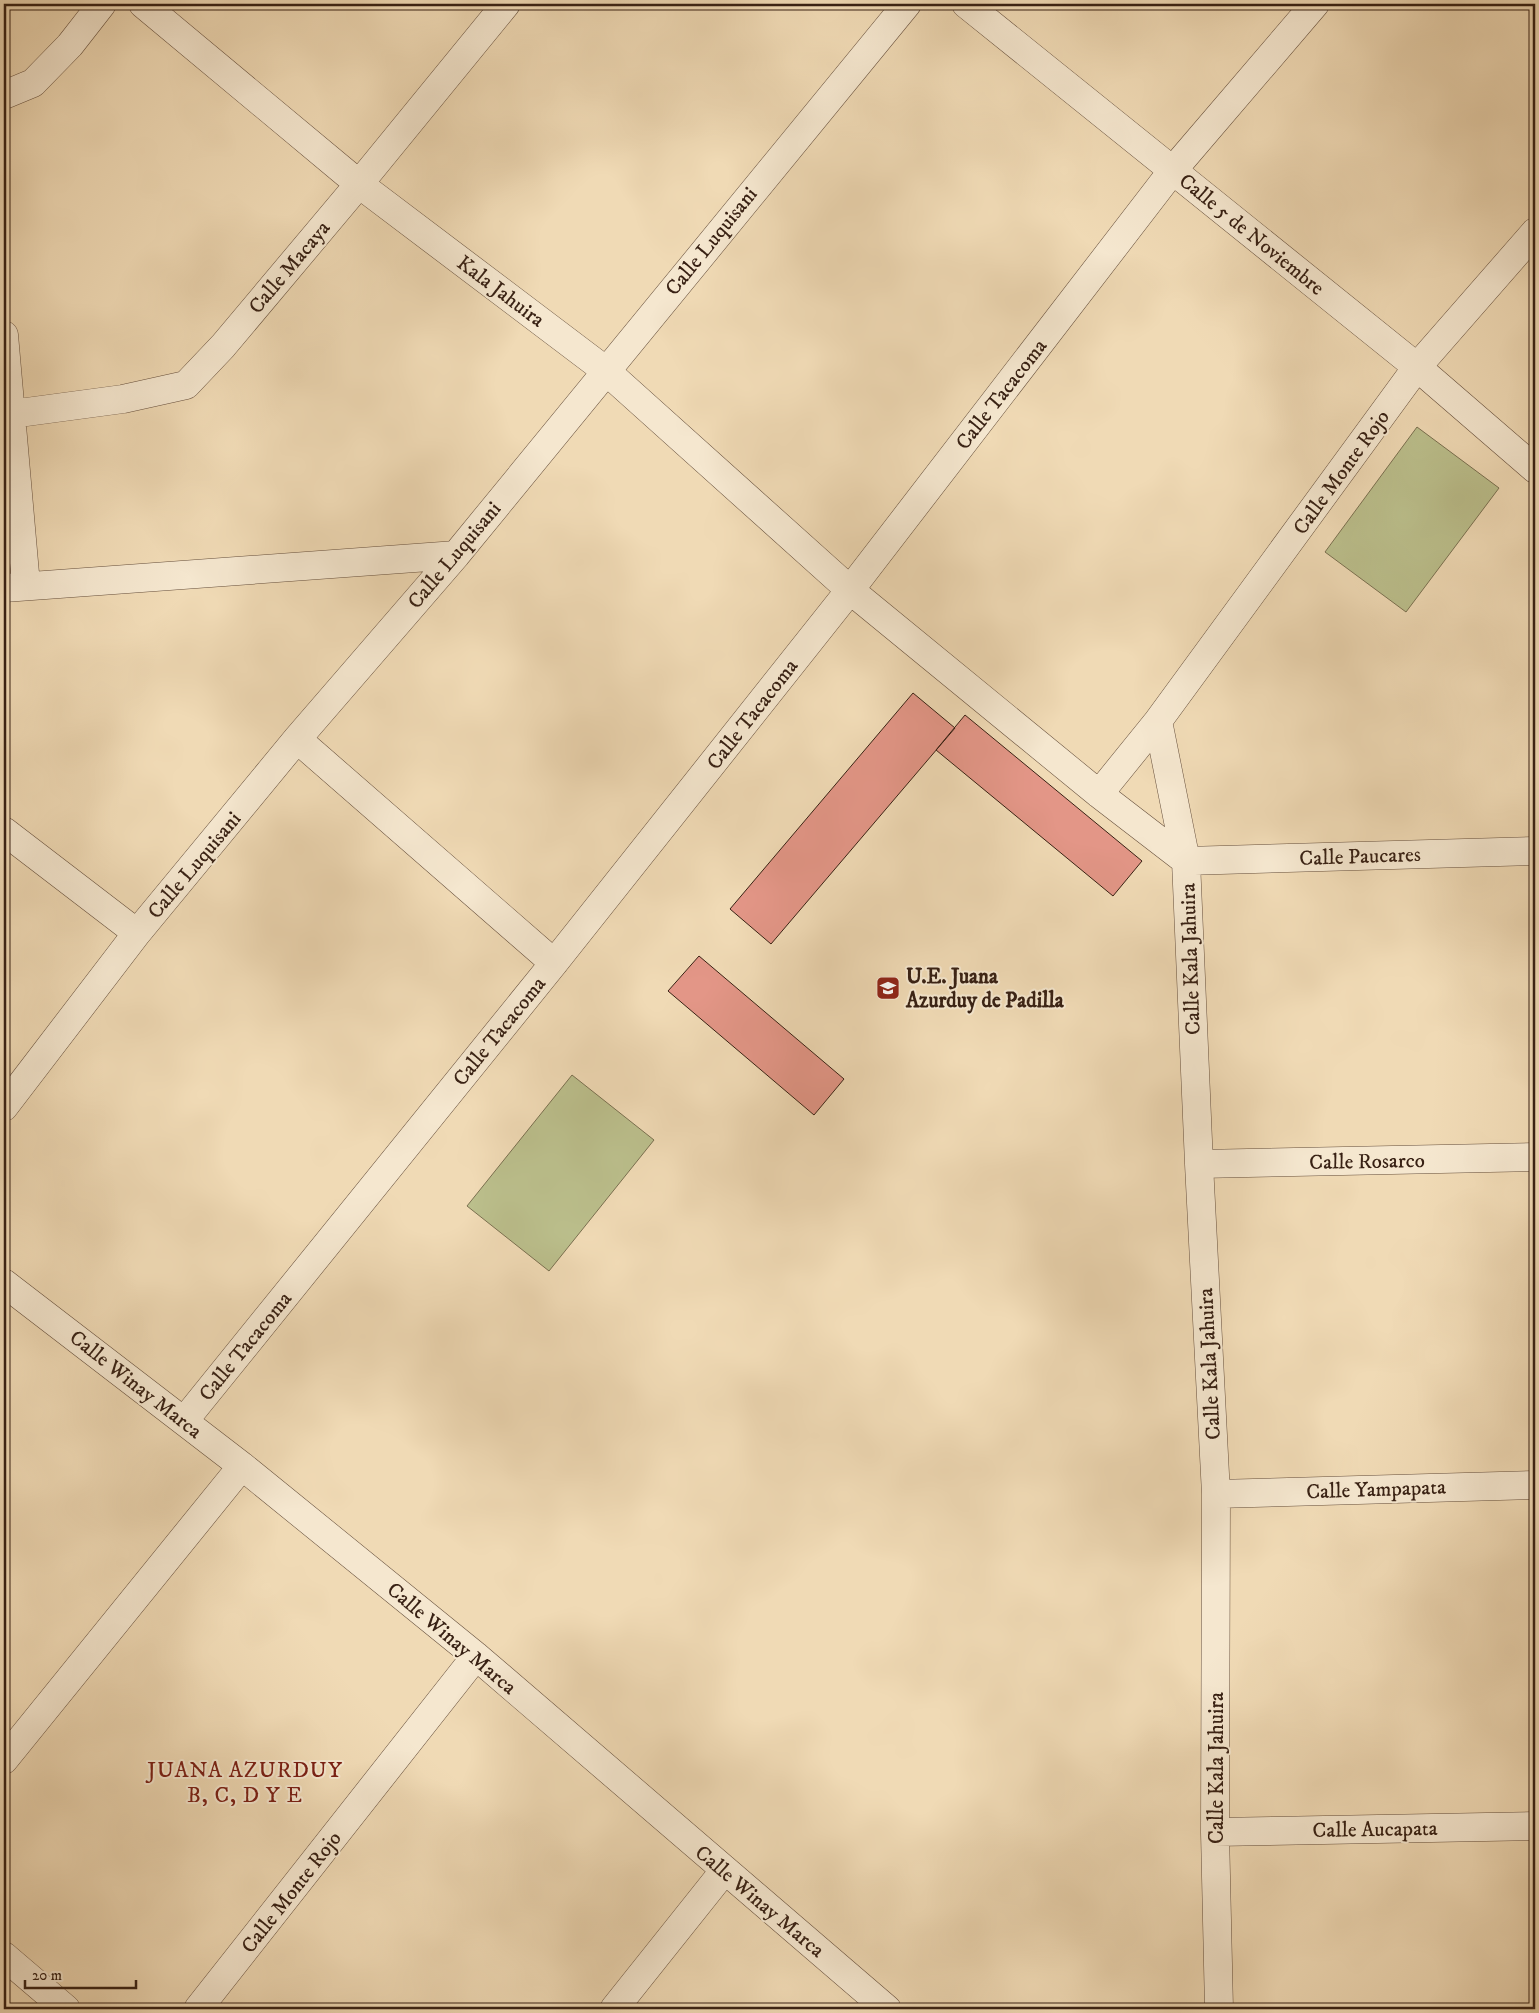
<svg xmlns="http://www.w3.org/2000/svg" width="1539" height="2013" viewBox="0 0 1539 2013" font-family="'IM FELL DW Pica',serif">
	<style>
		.green { fill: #bbbf8c; stroke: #7a7050 }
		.building { fill: #e39687; stroke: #382114 }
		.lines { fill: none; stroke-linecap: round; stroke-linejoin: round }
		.minor-casing { stroke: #664f3c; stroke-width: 29 }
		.minor { stroke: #f5e7cf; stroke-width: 28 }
		.labels { text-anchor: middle; stroke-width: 4; stroke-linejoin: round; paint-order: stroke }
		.street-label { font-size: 21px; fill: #382114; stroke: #f5e7cf }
		.poi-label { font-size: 21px; font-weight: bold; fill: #382114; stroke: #f5e7cf; text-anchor: start }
		.neighbourhood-label { font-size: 22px; letter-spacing: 1px; fill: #7a1f14; stroke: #f5e7cf }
	</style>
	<rect width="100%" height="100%" fill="#f0dab5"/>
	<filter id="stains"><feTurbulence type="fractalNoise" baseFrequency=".004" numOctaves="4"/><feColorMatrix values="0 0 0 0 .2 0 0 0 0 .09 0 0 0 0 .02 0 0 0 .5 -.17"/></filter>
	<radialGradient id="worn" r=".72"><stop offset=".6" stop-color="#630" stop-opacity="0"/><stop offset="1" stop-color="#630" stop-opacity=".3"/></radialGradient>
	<path class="green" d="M1417 427 1499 488 1406 612 1325 552Z
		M572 1075 654 1140 549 1271 467 1206Z"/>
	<path class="building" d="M913 693 955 728 771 944 730 909Z
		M965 715 1142 861 1113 896 936 750Z
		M699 956 844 1079 814 1115 668 991Z"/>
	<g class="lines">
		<g class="minor-casing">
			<path id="minor" d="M143 4 359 184 605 370 850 590 1099 794 1186 861 1535 851
				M966 4 1417 367 1535 469
				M4 95 33 83 70 45 102 4
				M4 335 26 585
				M4 415 123 399 186 385 223 346 359 184 506 4
				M4 588 456 555
				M1158 721 1186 861 1199 1164 1216 1494 1215 1832 1219 2009
				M297 739 554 963
				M1099 794 1158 721 1417 367 1535 232
				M4 831 137 933
				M4 1107 137 933 297 739 456 555 907 4
				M1199 1164 1535 1157
				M4 1283 242 1466 476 1656 887 2009
				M184 1421 554 963 850 590 1173 170 1315 4
				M1216 1494 1535 1485
				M4 1760 242 1466
				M1215 1832 1535 1826
				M4 1956 66 2009
				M198 2009 476 1656
				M614 2009 724 1871"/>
		</g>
		<use href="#minor" class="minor"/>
	</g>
	<defs>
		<g id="school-square" transform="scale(1.25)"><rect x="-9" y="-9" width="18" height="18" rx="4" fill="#8f2418" stroke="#f5e7cf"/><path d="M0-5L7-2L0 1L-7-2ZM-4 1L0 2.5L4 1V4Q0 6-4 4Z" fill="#fff"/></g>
	</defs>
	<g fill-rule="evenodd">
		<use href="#school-square" x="888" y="988"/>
	</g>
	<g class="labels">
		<g class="street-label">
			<text transform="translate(1252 234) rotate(39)" y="7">Calle 5 de Noviembre</text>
			<text transform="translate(711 241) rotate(-51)" y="7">Calle Luquisani</text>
			<text transform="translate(289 267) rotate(-50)" y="7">Calle Macaya</text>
			<text transform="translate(501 291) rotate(37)" y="7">Kala Jahuira</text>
			<text transform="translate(1001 394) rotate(-52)" y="7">Calle Tacacoma</text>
			<text transform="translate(1341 472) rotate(-54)" y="7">Calle Monte Rojo</text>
			<text transform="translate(454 555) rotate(-50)" y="7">Calle Luquisani</text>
			<text transform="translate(752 714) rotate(-52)" y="7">Calle Tacacoma</text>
			<text transform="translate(1360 856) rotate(-2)" y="7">Calle Paucares</text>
			<text transform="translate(194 865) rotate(-50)" y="7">Calle Luquisani</text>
			<text transform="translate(1190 959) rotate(-92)" y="7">Calle Kala Jahuira</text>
			<text transform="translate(499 1031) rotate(-51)" y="7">Calle Tacacoma</text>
			<text transform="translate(1367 1161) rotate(-1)" y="7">Calle Rosarco</text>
			<text transform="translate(245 1346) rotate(-51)" y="7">Calle Tacacoma</text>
			<text transform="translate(1209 1364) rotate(-93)" y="7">Calle Kala Jahuira</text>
			<text transform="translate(136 1384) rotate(38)" y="7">Calle Winay Marca</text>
			<text transform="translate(1376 1489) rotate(-2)" y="7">Calle Yampapata</text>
			<text transform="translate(452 1638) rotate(40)" y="7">Calle Winay Marca</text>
			<text transform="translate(1216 1768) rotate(-90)" y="7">Calle Kala Jahuira</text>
			<text transform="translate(1375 1829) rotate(-1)" y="7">Calle Aucapata</text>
			<text transform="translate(291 1892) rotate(-52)" y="7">Calle Monte Rojo</text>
			<text transform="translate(760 1901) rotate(40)" y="7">Calle Winay Marca</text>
		</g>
		<g class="poi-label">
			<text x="906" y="983">U.E. Juana<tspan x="906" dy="24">Azurduy de Padilla</tspan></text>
		</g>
		<g class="neighbourhood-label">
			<text x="245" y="1777">JUANA AZURDUY<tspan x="245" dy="25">B, C, D Y E</tspan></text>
		</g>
	</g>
	<rect width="1539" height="2013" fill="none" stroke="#f0dab5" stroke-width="20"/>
	<rect x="5" y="5" width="1529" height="2003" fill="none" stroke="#382114" stroke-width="2.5"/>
	<rect x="10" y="10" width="1519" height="1993" fill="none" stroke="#382114"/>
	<path d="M25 1980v8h111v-8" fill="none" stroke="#382114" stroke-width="2.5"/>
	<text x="32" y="1980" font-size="15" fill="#382114" stroke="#f5e7cf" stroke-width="4" paint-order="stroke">20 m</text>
	<rect width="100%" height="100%" filter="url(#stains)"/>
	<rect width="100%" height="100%" fill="url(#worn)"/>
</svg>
